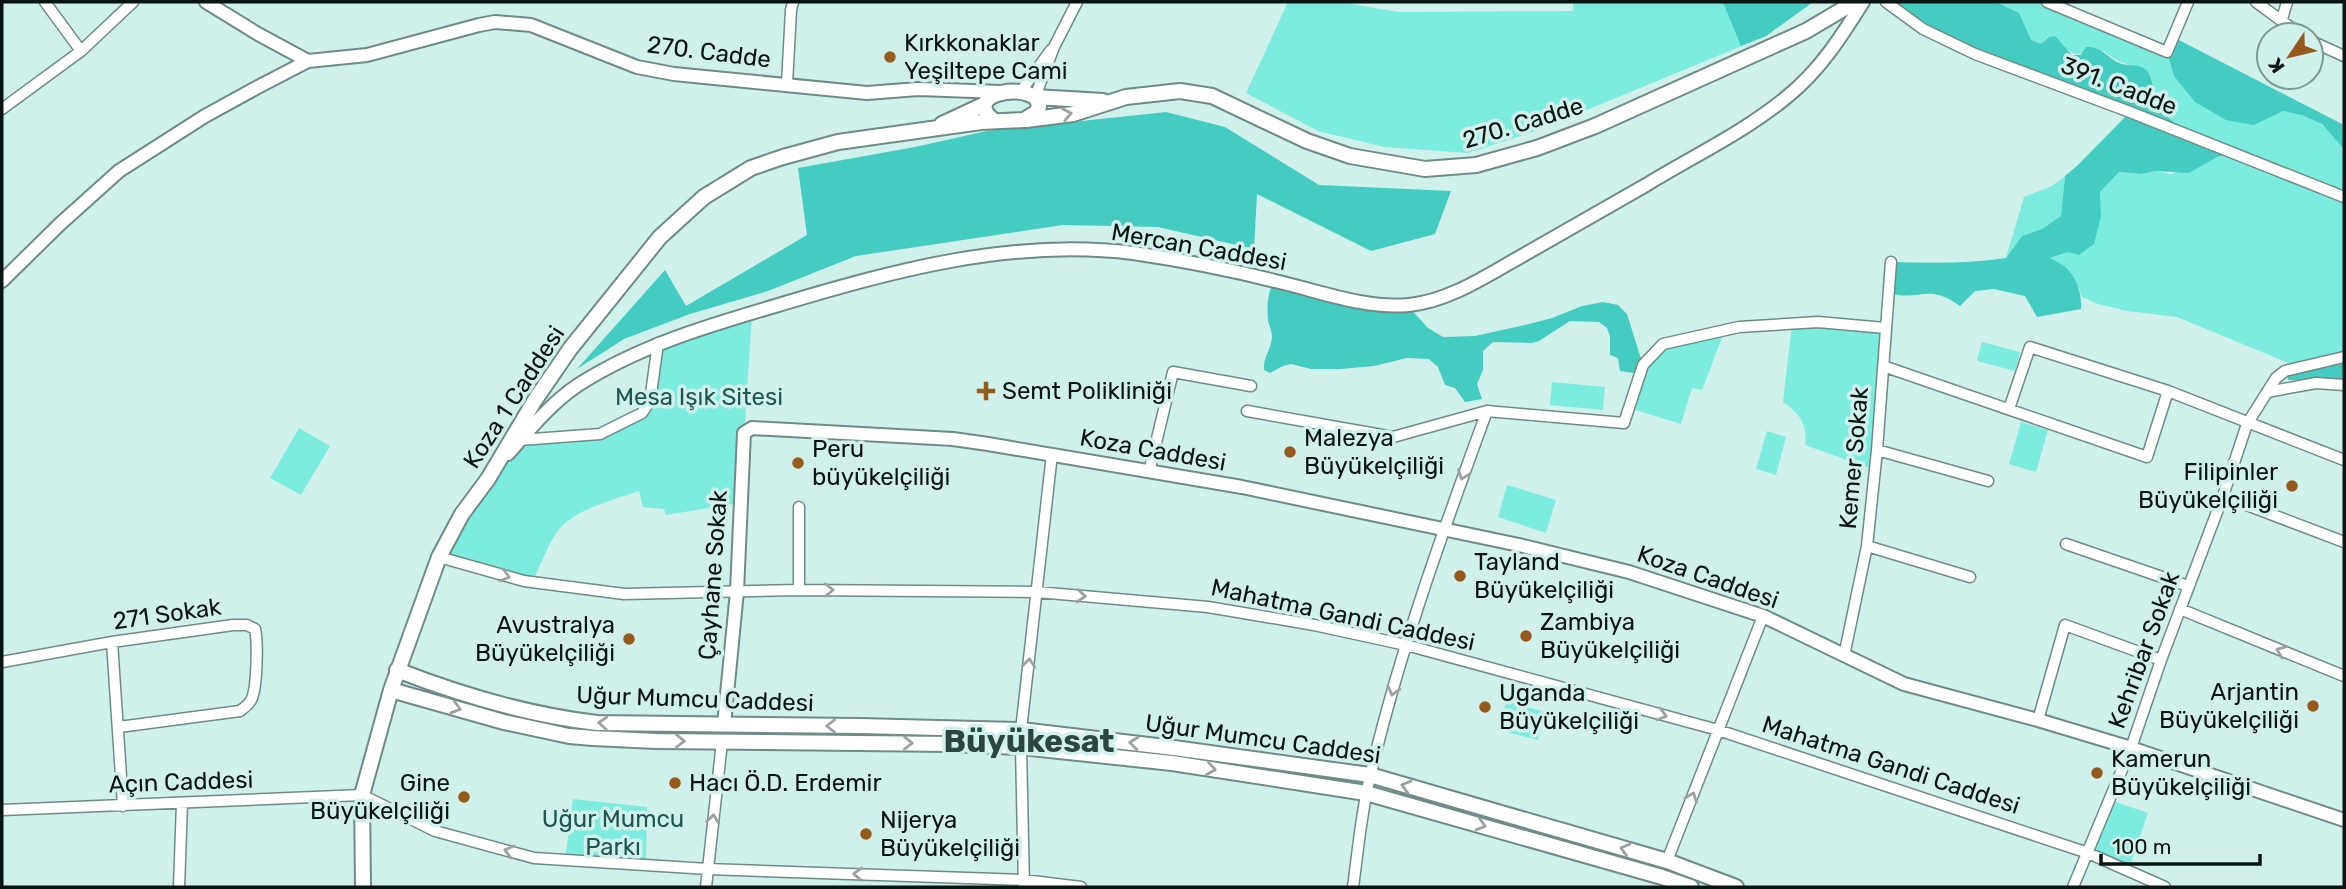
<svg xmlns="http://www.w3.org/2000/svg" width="2346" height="889" viewBox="0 0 2346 889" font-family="Rubik,sans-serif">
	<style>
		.green { fill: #7cecdf }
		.forest { fill: #43ccbf }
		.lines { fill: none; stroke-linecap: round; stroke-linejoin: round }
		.minor-casing { stroke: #6e8b87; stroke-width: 13 }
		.tertiary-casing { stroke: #6e8b87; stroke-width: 16 }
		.secondary-casing { stroke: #6e8b87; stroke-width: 18 }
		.minor { stroke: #fff; stroke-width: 10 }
		.tertiary { stroke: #fff; stroke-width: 12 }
		.secondary { stroke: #fff; stroke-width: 14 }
		.oneway { stroke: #9da1a1 }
		.poi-dot { fill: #975a1d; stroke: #d0f0eb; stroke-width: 2.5 }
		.labels { text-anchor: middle; stroke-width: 7; stroke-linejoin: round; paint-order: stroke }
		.poi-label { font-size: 24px; fill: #091413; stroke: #d0f0eb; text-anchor: start }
		.street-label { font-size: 24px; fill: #091413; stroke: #d0f0eb }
		.park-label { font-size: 24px; fill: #1e5650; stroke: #d0f0eb }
		.district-label { font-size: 32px; font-weight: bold; fill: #2a4542; stroke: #d0f0eb }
	</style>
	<rect width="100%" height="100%" fill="#d0f0eb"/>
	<path class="green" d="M1288 2H1340L1399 12 1573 11V2H1813L1766 36 1536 131 1468 153 1384 147 1318 131 1246 93Z
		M1996 2H2047L2167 52 2254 125C2262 120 2270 115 2279 112 2305 106 2331 130 2344 149V357L2298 367 2177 317 2127 311 2098 304 2082 297 2077 284 2049 259 2068 252 2101 216 2100 192 2119 172 2141 174 2156 171 2171 174 2217 157 2232 154 2190 136 2152 105 2146 90 2153 84 2150 75C2132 62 2122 67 2104 51 2067 58 2078 54 2048 37L2041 44 2030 40 2025 29Z
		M2065 176 2061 216 2042 229 2022 236 2006 258 2024 197 2052 186Z
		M752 313 740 503 666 515 664 509 643 507 639 491C614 500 578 508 560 528 549 541 540 567 532 582L439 557 520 440 600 434 646 408 658 343Z
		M1792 324 1885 328 1875 470 1805 445C1808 425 1799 412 1783 402Z
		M1725 330 1702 390 1692 388 1681 424 1629 408 1643 365 1663 344Z
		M1982 342 2020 352 2015 371 1977 361Z
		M1552 382 1605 387 1603 410 1550 405Z
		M2021 422 2048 430 2036 472 2009 464Z
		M299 428 330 446 301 495 270 478Z
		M1767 431 1786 437 1776 475 1756 469Z
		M1507 485 1556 500 1546 533 1498 517Z
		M1506 701 1545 712 1538 740 1499 730Z
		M573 799 647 807 646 865 565 860Z
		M2110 800 2148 813 2128 871 2088 853Z"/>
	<path class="forest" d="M1723 2H1813L1766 36 1741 46Z
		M1886 2H1996L2019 13 2031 40 2041 44 2049 37 2055 36 2072 55H2081L2086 47C2103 46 2107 59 2122 64 2130 66 2139 64 2145 69 2150 73 2151 79 2153 85L2146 90 2152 105 2191 136 2234 153 2217 157 2189 173 2156 171 2141 174 2119 172 2100 192 2101 216 2094 244 2079 255 2068 252 2050 258C2054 261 2061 263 2065 267 2077 277 2082 294 2081 309L2037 317 2025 296 1994 289 1975 291 1960 306C1928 282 1920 302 1888 293L1891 262C1929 263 1968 264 2006 258L2022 236 2042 229 2061 216 2065 176 2078 165 2130 112 1946 42Z
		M2173 37 2344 125V149L2322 124 2302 115 2283 111 2254 125 2226 120 2195 102 2174 76 2167 52Z
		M1166 112 1225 127 1319 185 1451 191 1435 234 1371 251 1257 194 1254 249 1158 227 1063 225 856 256 768 291 690 314 624 339 577 369 665 270 686 306 807 235 798 168 915 147 987 131Z
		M1272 285 1407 305 1428 328 1443 337 1475 336 1529 324 1552 318 1582 306 1603 302 1618 305 1627 314 1643 365 1641 374 1620 371 1618 358 1610 355V336L1607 328 1599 322 1570 321 1539 341 1532 343 1493 342 1483 351V370L1477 384 1482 399 1465 402 1455 388 1445 385 1438 367 1429 359 1407 358 1374 366 1340 369H1311L1291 364 1283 366 1270 373 1264 370C1263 356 1271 351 1272 337 1272 331 1269 326 1268 320 1267 308 1267 297 1272 285Z
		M2344 361V382L2288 380 2287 374Z"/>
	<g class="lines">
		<g class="minor-casing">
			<path id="minor" d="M45 2 81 51
				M1886 2 1923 29 1975 54 2130 112 2344 197
				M2047 2 2167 52 2188 2
				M2256 2 2301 35
				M2282 19 2287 2
				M2311 41 2344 56
				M787 84 791 10 793 2
				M1021 91 1051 50
				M1035 97 1054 47 1077 2
				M2 109 81 51 133 2
				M1883 366 2147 457 2168 391 2344 460
				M2267 392 2316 383 2344 385
				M2009 409 2030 347 2168 391
				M1247 411 1393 437 1487 411 1624 423 1643 365 1663 344 1739 327 1818 322 1885 328
				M520 440 600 434 642 413 650 401 658 343
				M1877 450 1988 481
				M1149 472 1173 372 1251 386
				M2223 496 2344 542
				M799 507V590
				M2066 544 2188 586
				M1867 546 1970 577
				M439 557 524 581 624 594 799 590 1037 592 1208 607 1314 625 1406 645 1718 730 2088 853 2165 887
				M2180 609 2344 676
				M112 642 123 806
				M1844 656 1867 546 1877 450 1891 262
				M2 662 112 642 233 625H247L255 629C258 642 257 686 252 698 250 704 245 707 240 711L119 727
				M2038 720 2065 625 2161 660
				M1021 730 1052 454
				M1021 747 1024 887
				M2 810 362 795 435 831 534 858 708 869 1024 880 1081 887
				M1667 861 1763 616
				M179 887 182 803
				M706 887 722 742
				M1353 887C1358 851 1361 813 1370 777 1399 652 1443 531 1487 411
				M2073 887 2131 748 2161 660 2223 496 2247 424 2276 378 2285 371 2344 357"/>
		</g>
		<g class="tertiary-casing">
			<path id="tertiary" d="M206 2 258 34 308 61
				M2 281 60 224 119 171 205 116 256 88 308 61 367 55 479 25 495 22 531 25 637 67 674 74 867 93 918 89 1001 92
				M508 454C530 429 550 404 578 385 639 346 707 326 775 306 892 271 1010 238 1133 253 1181 260 1228 269 1275 281 1319 291 1364 309 1409 305 1449 301 1486 276 1520 257 1562 233 1604 209 1646 185 1693 156 1745 132 1788 96 1820 70 1841 37 1863 2
				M724 725 737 591 744 433 752 428 953 439 988 444 1242 487 1519 545 1629 572 1763 616 1904 684 2038 720 2131 748 2344 820"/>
		</g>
		<g class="secondary-casing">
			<path id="secondary" d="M1035 97 1103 101
				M1026 120 1073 114 1126 97 1180 91 1212 96 1307 141 1350 156 1425 169 1476 165 1537 148 1595 126 1806 31 1855 2
				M942 124 985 104
				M397 670C461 695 529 715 597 723L860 726 1021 730 1174 748 1370 775 1667 861 1736 887
				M391 690 504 722 569 736 593 738 656 741 952 744 1021 747 1172 763 1366 793 1662 877 1691 887
				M363 887 362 795 391 690 439 557 462 514 488 479 535 400 570 349 660 237 704 197 751 168 783 157 838 142 981 122 1024 120 1037 112 1039 106 1037 99C1016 81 962 98 995 121"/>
		</g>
		<use href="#minor" class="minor"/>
		<use href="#tertiary" class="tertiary"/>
		<use href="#secondary" class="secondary"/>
	</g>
	<defs><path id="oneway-chevron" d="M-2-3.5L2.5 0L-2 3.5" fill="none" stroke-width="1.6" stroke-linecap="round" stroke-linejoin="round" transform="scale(1.75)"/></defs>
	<g class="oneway">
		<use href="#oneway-chevron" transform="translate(1067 114) rotate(-11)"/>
		<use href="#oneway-chevron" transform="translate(1463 475) rotate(110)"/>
		<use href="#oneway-chevron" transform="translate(505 576) rotate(16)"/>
		<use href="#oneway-chevron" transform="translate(829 590)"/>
		<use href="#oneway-chevron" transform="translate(1081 596) rotate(5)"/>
		<use href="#oneway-chevron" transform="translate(2281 651) rotate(-158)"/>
		<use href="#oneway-chevron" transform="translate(1029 663) rotate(-84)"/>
		<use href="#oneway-chevron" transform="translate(1393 691) rotate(105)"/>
		<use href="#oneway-chevron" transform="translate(456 708) rotate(16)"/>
		<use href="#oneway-chevron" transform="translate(1662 715) rotate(15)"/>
		<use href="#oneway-chevron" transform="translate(603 723) rotate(-177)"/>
		<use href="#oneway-chevron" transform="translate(831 726) rotate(-180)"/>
		<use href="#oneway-chevron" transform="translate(680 741) rotate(1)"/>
		<use href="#oneway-chevron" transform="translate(908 743) rotate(1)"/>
		<use href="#oneway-chevron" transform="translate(1134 743) rotate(-174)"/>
		<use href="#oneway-chevron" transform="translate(1211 769) rotate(9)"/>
		<use href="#oneway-chevron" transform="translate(1406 786) rotate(-164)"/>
		<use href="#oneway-chevron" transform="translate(1692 797) rotate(-69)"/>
		<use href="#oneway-chevron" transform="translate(713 819) rotate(-83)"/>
		<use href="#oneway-chevron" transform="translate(1481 825) rotate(16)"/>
		<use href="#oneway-chevron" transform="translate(1625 849) rotate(-164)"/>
		<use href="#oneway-chevron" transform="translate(509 851) rotate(-165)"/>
		<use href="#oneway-chevron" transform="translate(858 874) rotate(-178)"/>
	</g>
	<g class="poi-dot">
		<circle cx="890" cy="57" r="7"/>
		<path d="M982.5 380.5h7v7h7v7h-7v7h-7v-7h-7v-7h7z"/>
		<circle cx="1290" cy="452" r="7"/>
		<circle cx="798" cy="463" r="7"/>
		<circle cx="2292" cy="486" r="7"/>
		<circle cx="1460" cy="576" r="7"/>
		<circle cx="1526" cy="636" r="7"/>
		<circle cx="629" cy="639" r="7"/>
		<circle cx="2313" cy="706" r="7"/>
		<circle cx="1485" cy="707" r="7"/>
		<circle cx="2097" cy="773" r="7"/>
		<circle cx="675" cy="783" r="7"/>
		<circle cx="464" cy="797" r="7"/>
		<circle cx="866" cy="834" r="7"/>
	</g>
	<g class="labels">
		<g class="poi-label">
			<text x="904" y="51">Kırkkonaklar<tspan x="904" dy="28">Yeşiltepe Cami</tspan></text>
			<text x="1002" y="399">Semt Polikliniği</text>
			<text x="1304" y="446">Malezya<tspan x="1304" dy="28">Büyükelçiliği</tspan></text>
			<text x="812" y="457">Peru<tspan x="812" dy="28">büyükelçiliği</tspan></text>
			<text x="2278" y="480" text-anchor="end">Filipinler<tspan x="2278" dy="28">Büyükelçiliği</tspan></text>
			<text x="1474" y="570">Tayland<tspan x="1474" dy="28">Büyükelçiliği</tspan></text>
			<text x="1540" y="630">Zambiya<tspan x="1540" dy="28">Büyükelçiliği</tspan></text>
			<text x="615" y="633" text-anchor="end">Avustralya<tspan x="615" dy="28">Büyükelçiliği</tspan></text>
			<text x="2299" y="700" text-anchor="end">Arjantin<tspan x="2299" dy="28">Büyükelçiliği</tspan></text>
			<text x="1499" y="701">Uganda<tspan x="1499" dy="28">Büyükelçiliği</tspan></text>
			<text x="2111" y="767">Kamerun<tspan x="2111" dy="28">Büyükelçiliği</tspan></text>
			<text x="450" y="791" text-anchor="end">Gine<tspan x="450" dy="28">Büyükelçiliği</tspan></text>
			<text x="689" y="791">Hacı Ö.D. Erdemir</text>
			<text x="880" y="828">Nijerya<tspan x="880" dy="28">Büyükelçiliği</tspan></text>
		</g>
		<g class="street-label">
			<text transform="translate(709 52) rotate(7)" y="8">270. Cadde</text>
			<text transform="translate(2119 86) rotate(21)" y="8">391. Cadde</text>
			<text transform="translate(1523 123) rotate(-17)" y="8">270. Cadde</text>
			<text transform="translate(1199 247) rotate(10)" y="8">Mercan Caddesi</text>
			<text transform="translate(514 397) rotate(-57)" y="8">Koza 1 Caddesi</text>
			<text transform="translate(1153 450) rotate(10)" y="8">Koza Caddesi</text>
			<text transform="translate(1854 458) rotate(-85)" y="8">Kemer Sokak</text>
			<text transform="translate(713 575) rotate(-86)" y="8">Çayhane Sokak</text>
			<text transform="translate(1708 577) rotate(19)" y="8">Koza Caddesi</text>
			<text transform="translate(167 614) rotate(-8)" y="8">271 Sokak</text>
			<text transform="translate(1343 615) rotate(12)" y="8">Mahatma Gandi Caddesi</text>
			<text transform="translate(2144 650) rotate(-70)" y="8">Kehribar Sokak</text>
			<text transform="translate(695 699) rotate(2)" y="8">Uğur Mumcu Caddesi</text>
			<text transform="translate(1263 739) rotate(8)" y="8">Uğur Mumcu Caddesi</text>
			<text transform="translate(1891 765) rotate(18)" y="8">Mahatma Gandi Caddesi</text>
			<text transform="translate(181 782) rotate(-2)" y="8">Açın Caddesi</text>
		</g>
		<g class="park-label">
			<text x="699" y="405">Mesa Işık Sitesi</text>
			<text x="613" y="827">Uğur Mumcu<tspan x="613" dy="28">Parkı</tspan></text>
		</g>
		<g class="district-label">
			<text x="1029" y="752">Büyükesat</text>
		</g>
	</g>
	<rect width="2346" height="889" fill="none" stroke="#091413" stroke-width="7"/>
	<g transform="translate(2290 56) rotate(235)"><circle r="33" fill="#d0f0eb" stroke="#809895" stroke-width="2"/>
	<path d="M0-5L12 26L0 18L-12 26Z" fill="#975a1d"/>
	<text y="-10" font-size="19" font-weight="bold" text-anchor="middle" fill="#091413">K</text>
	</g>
	<path d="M2101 854v10h159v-10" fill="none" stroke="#091413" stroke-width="3.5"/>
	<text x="2112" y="854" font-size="21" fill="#091413" stroke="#d0f0eb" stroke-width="5" paint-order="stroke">100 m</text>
</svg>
